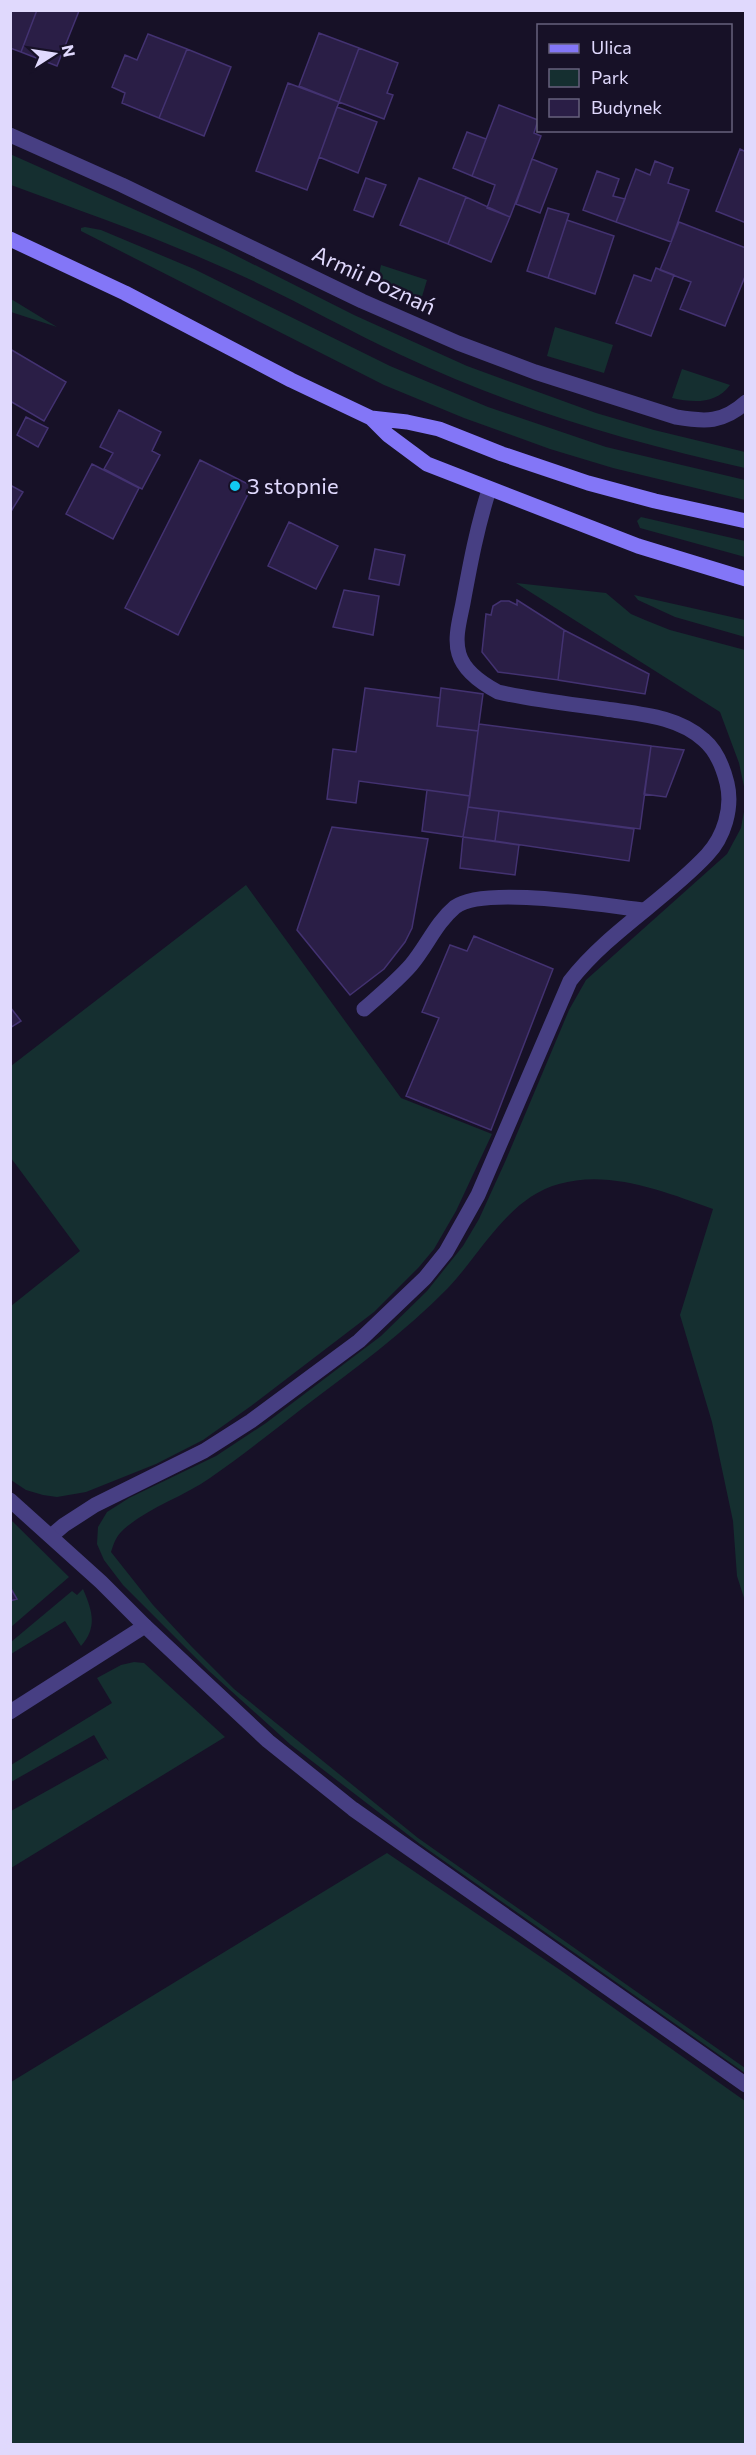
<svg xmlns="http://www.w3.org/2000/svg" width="756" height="2455" viewBox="0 0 756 2455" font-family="Commissioner,sans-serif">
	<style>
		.green { fill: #152f30 }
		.building { fill: #2a1e46; stroke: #433271; stroke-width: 1.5 }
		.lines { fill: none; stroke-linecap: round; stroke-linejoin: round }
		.lane { stroke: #473f83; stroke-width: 15 }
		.street { stroke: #473f83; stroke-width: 15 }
		.secondary { stroke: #8376f7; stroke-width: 15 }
		.poi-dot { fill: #11c9f1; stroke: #171127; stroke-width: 2 }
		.labels { text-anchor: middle; stroke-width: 5; stroke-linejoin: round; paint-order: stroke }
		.street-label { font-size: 22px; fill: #e0d9fd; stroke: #171127 }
		.poi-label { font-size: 22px; fill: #e0d9fd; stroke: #171127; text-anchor: start }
	</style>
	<rect width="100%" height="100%" fill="#171127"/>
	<path class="green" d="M10 154 223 249 354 315 467 366 596 413 654 430 745 452V468C627 442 511 407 401 355 341 327 283 293 222 267 153 236 81 211 11 185Z
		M85 227 101 230 194 269 390 366 488 407 606 447 745 480V500L613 468 550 449 464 418 384 385 81 231V228Z
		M381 265 427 280 421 300 377 284Z
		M10 299H11L57 327 11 312Z
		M555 327 613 345 604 373 547 356Z
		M682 369 730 385C716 404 694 403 672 398Z
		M641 517 745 541V557L640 528 637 521Z
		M516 583 606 593 631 614 645 620 670 630 745 650V791L739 763 720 712Z
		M634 595 745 620V637L675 617 638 600Z
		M745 806V1601L737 1576 733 1521 712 1422 680 1315 713 1209C666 1192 609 1169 559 1184 508 1198 482 1252 448 1288 405 1332 353 1370 304 1407 273 1431 242 1456 210 1478 183 1497 149 1507 124 1529 116 1536 114 1543 111 1552L153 1605 192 1647 234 1689 418 1838 745 2068V2073L420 1844 291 1745 209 1671 123 1585 104 1560 97 1544 98 1527 107 1512 129 1498 216 1456 266 1423 381 1336 427 1291 463 1246 479 1219 505 1162 569 1010 586 980 727 854 741 828Z
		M246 885 401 1098 492 1134 456 1211 434 1249 419 1267 374 1312 251 1406 203 1440 156 1464 86 1492 57 1497 43 1495 26 1490 11 1480V1306L80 1251 11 1158V1066Z
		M10 1519 69 1577 11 1627V1601L17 1599 11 1587Z
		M83 1589C92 1610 98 1627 81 1646L65 1621 11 1654V1642L72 1591 77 1595Z
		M134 1662 144 1663 225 1737 11 1868V1811L106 1758 109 1761 94 1735 11 1782V1765L112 1703 97 1678 121 1665Z
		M387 1853 563 1972 745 2101V2444H11V2082Z"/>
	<path class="building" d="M10 10H37L21 52 10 48Z
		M37 10 79 11 57 66 21 52Z
		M319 33 359 48 339 102 299 86Z
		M148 34 187 49 159 118 122 103 125 93 112 87 125 55 137 60Z
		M359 48 398 63 387 93 393 95 384 119 339 102Z
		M187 49 231 67 204 136 159 118Z
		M288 83 339 102 307 190 256 171Z
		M499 105 538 120 534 133 541 136 510 217 487 208 495 185 472 176Z
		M337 107 377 122 358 173 319 157Z
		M467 132 486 139 472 176 453 168Z
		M740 149 746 152V223L716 211Z
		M532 159 557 169 540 213 516 204Z
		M655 161 673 168 668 183 689 190 671 242 616 222 636 169 650 175Z
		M597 171 619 179 613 196 625 199 616 222 583 210Z
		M366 178 386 185 373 217 354 210Z
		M419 178 466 197 448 244 400 225Z
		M466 197 510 217 491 262 448 244Z
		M548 208 569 214 548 278 527 271Z
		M567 220 614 236 595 294 548 278Z
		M679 222 746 248V274L725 326 680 309 691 282 660 270Z
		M656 268 674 275 651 336 616 323 634 275 651 281Z
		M10 349 66 382 44 421 10 401Z
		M119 410 161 432 152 451 160 455 142 489 104 469 113 453 100 447Z
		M26 417 48 428 38 447 17 435Z
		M200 460 252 486 178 635 125 608Z
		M92 464 139 488 113 539 66 514Z
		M10 485 23 492 10 513Z
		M289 522 338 546 316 589 268 566Z
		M375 549 405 555 399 585 369 579Z
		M344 590 379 596 373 635 333 627Z
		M517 600 564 630 558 680 498 672 482 652 486 614 491 615 493 606 501 601H509L517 605Z
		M564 630 649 674 645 694 558 680Z
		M365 688 440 698 437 726 478 731 470 796 359 781 356 803 327 799 333 749 356 752Z
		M441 688 483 694 478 731 437 726Z
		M479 724 651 746 640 829 468 807Z
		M651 746 684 750 666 797 644 794Z
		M427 790 470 796 463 837 422 831Z
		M468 807 499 811 495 841 463 837Z
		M499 811 634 829 629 861 495 841Z
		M332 827 428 839 412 928 405 942 384 969 350 995 297 930Z
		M463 837 519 845 515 875 460 868Z
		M474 936 553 969 491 1130 406 1096 439 1018 422 1012 450 945 467 951Z
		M10 1007 21 1021 10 1028Z
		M10 1587 17 1599 10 1601Z"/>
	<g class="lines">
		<path class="lane" d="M364 1009C380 995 397 981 411 965 427 946 436 923 455 907 484 885 606 906 645 910
			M51 1536 64 1525 95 1505 204 1451 251 1421 359 1341 425 1278 446 1252 478 1195 570 981C608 932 665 900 707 855 724 837 733 808 727 783 723 767 717 751 704 740 678 716 639 714 606 709 570 704 533 700 498 692 483 684 464 671 459 654 454 638 460 619 463 603 470 565 477 527 489 490
			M10 1712 145 1626 268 1741 353 1809 746 2085"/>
		<path class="street" d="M10 135 122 185 362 301 458 343 535 372 676 417C705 422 723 423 746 402
			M10 1500 101 1582 145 1626"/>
		<path class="secondary" d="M10 239 125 293 291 380 371 418 388 435 427 464 638 546 746 579
			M371 418 407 422 439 429 502 454 588 483 655 501 746 521"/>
	</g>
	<circle class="poi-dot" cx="235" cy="486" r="6"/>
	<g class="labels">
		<g class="street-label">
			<text transform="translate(374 280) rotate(25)" y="8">Armii Poznań</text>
		</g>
		<g class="poi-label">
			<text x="247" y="494">3 stopnie</text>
		</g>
	</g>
	<rect width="756" height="2455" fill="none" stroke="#e0d9fd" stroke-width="24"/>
	<rect x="537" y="24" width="195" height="108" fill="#171127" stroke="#67617d" stroke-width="1.5"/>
	<rect x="549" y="44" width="30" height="9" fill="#8376f7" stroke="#67617d" stroke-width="1.5"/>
	<text x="591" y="54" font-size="18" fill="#e0d9fd">Ulica</text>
	<rect x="549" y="69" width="30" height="18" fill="#152f30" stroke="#67617d" stroke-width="1.5"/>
	<text x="591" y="84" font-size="18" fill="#e0d9fd">Park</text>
	<rect x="549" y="99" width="30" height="18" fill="#2a1e46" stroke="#67617d" stroke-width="1.5"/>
	<text x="591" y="114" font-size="18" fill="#e0d9fd">Budynek</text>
	<g transform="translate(54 54) rotate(78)" stroke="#171127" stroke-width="4.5" paint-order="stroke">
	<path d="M0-4.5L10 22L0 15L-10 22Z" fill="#e0d9fd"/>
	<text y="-9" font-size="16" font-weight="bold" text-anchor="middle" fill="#e0d9fd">N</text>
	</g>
</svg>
